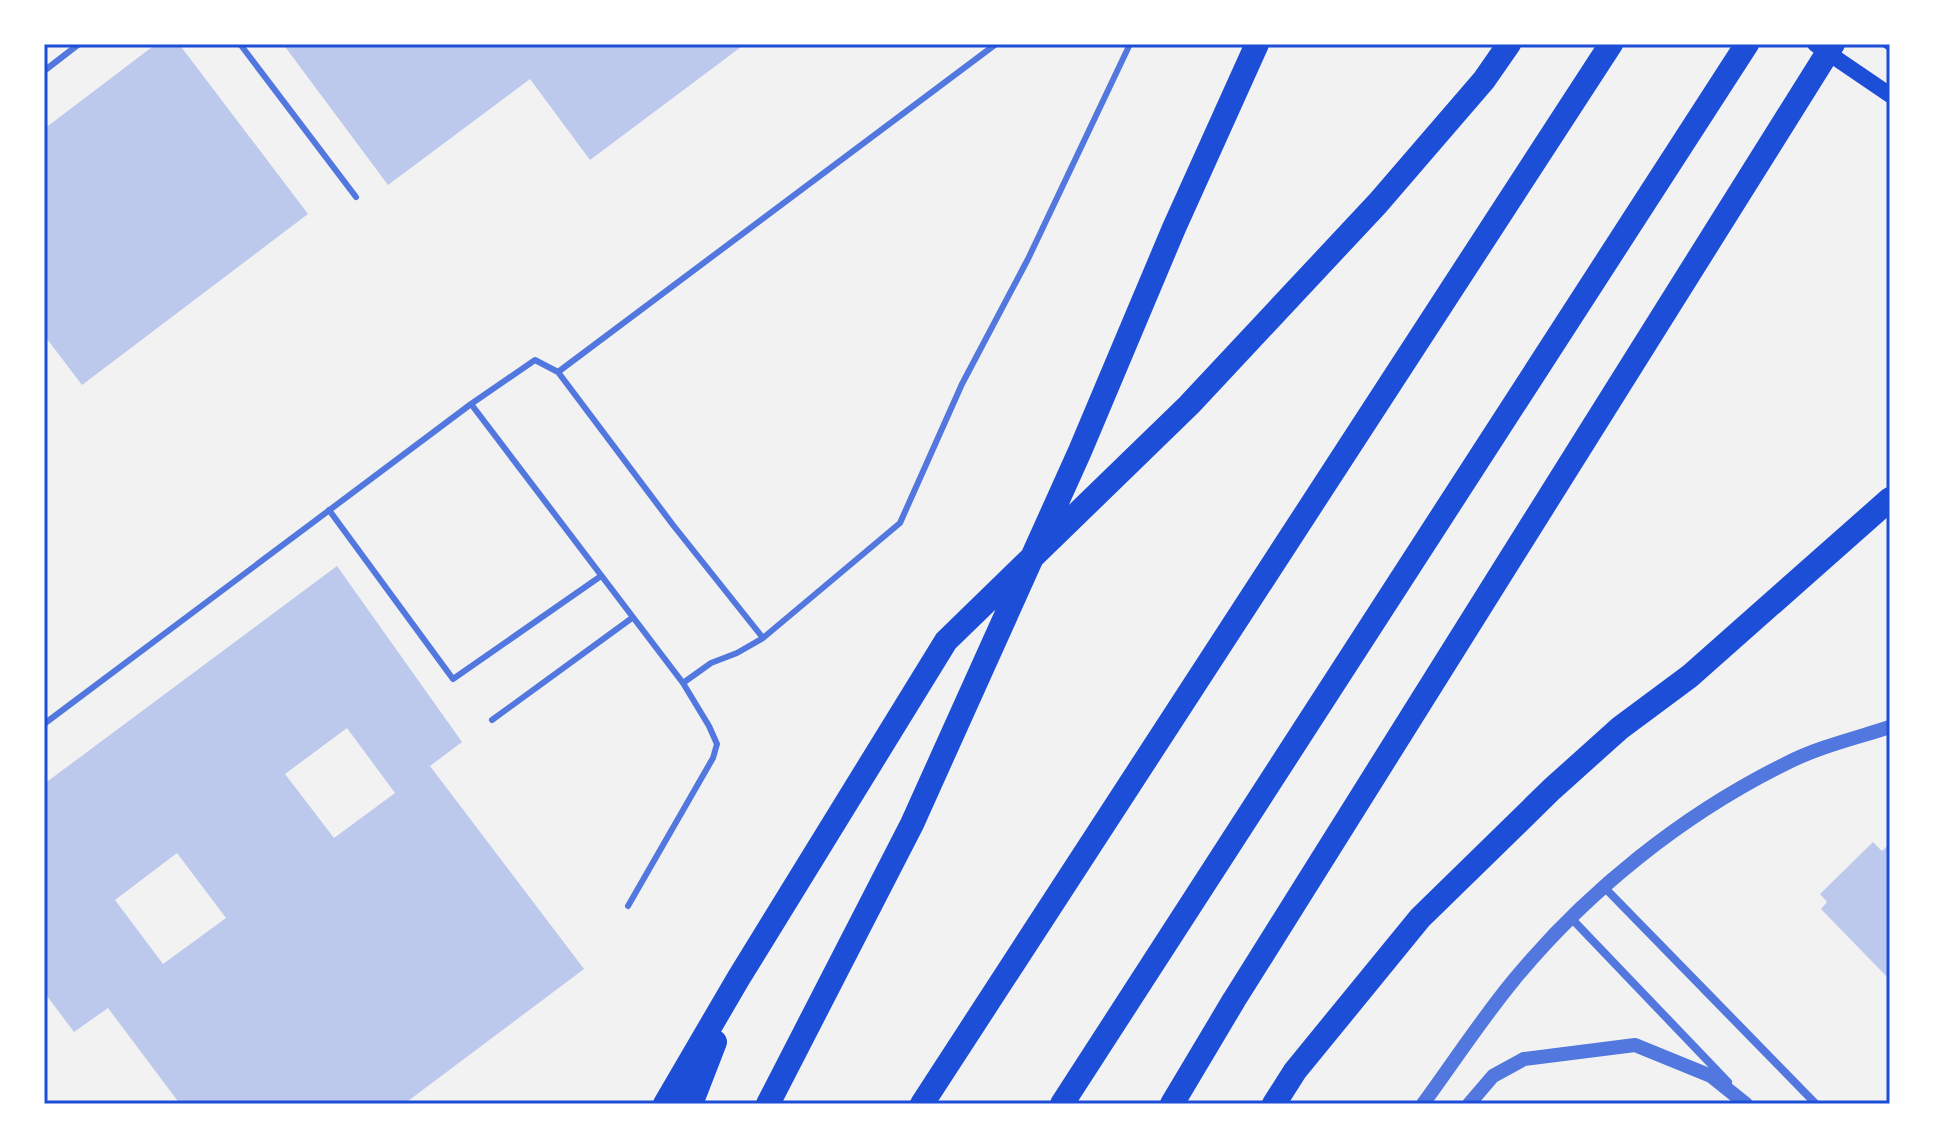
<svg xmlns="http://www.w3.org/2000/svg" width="1934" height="1148" viewBox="0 0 1934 1148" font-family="'Source Sans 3',sans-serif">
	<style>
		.building { fill: #bdc9ec; fill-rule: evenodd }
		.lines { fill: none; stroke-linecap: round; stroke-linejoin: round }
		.path { stroke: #1d4ed8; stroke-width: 5 }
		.service { stroke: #5277de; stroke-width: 6 }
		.minor { stroke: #5277de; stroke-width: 8 }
		.tertiary { stroke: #5277de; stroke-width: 14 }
		.secondary { stroke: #1d4ed8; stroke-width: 16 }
		.motorway { stroke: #1d4ed8; stroke-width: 24 }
		.neatline { fill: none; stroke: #1d4ed8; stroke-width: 3 }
	</style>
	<rect width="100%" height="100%" fill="#f2f2f2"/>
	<path class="building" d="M156 44H179L308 214 82 385 44 335V129Z
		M283 44H745L590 160 530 79 388 185Z
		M337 566 462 742 430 766 584 969 404 1104H180L108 1008 74 1032 44 992V784ZM347 728 395 793 334 838 285 774ZM177 853 226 918 163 964 115 900Z
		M1873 842 1882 851 1888 845 1890 847V980L1821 909 1827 902 1820 894Z"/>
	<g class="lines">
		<path class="path" d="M1883 44 1890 49"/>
		<path class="service" d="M240 44 356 197
			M44 71 79 44
			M558 372 996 44
			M471 404 683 683 709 726 717 744 713 758 628 906
			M329 510 453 679 601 576
			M763 638 900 523 962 384 1028 259 1130 44
			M492 720 632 618
			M44 724 471 404 535 360 558 372 673 525 763 638 737 653 711 663 683 683"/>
		<path class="minor" d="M1605 888 1816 1104
			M1571 918 1728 1082"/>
		<path class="tertiary" d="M1423 1104C1453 1063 1481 1020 1513 981 1586 892 1683 814 1787 763 1818 747 1856 738 1890 727
			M1469 1104 1493 1076 1524 1059 1635 1045 1711 1076 1746 1104"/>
		<path class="secondary" d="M1815 44 1890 95"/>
		<path class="motorway" d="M665 1104 738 979 946 641 1189 405 1378 203 1484 80 1509 44
			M691 1104 715 1042
			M768 1104 912 824 1080 451 1174 228 1257 44
			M922 1104 1611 44
			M1062 1104 1747 44
			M1172 1104 1234 1000 1833 44
			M1274 1104 1295 1071 1420 918 1552 789 1620 728 1690 676 1890 499"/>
	</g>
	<rect width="1934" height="1148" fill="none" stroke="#ffffff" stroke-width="92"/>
	<rect x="46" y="46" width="1842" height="1056" class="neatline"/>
</svg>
